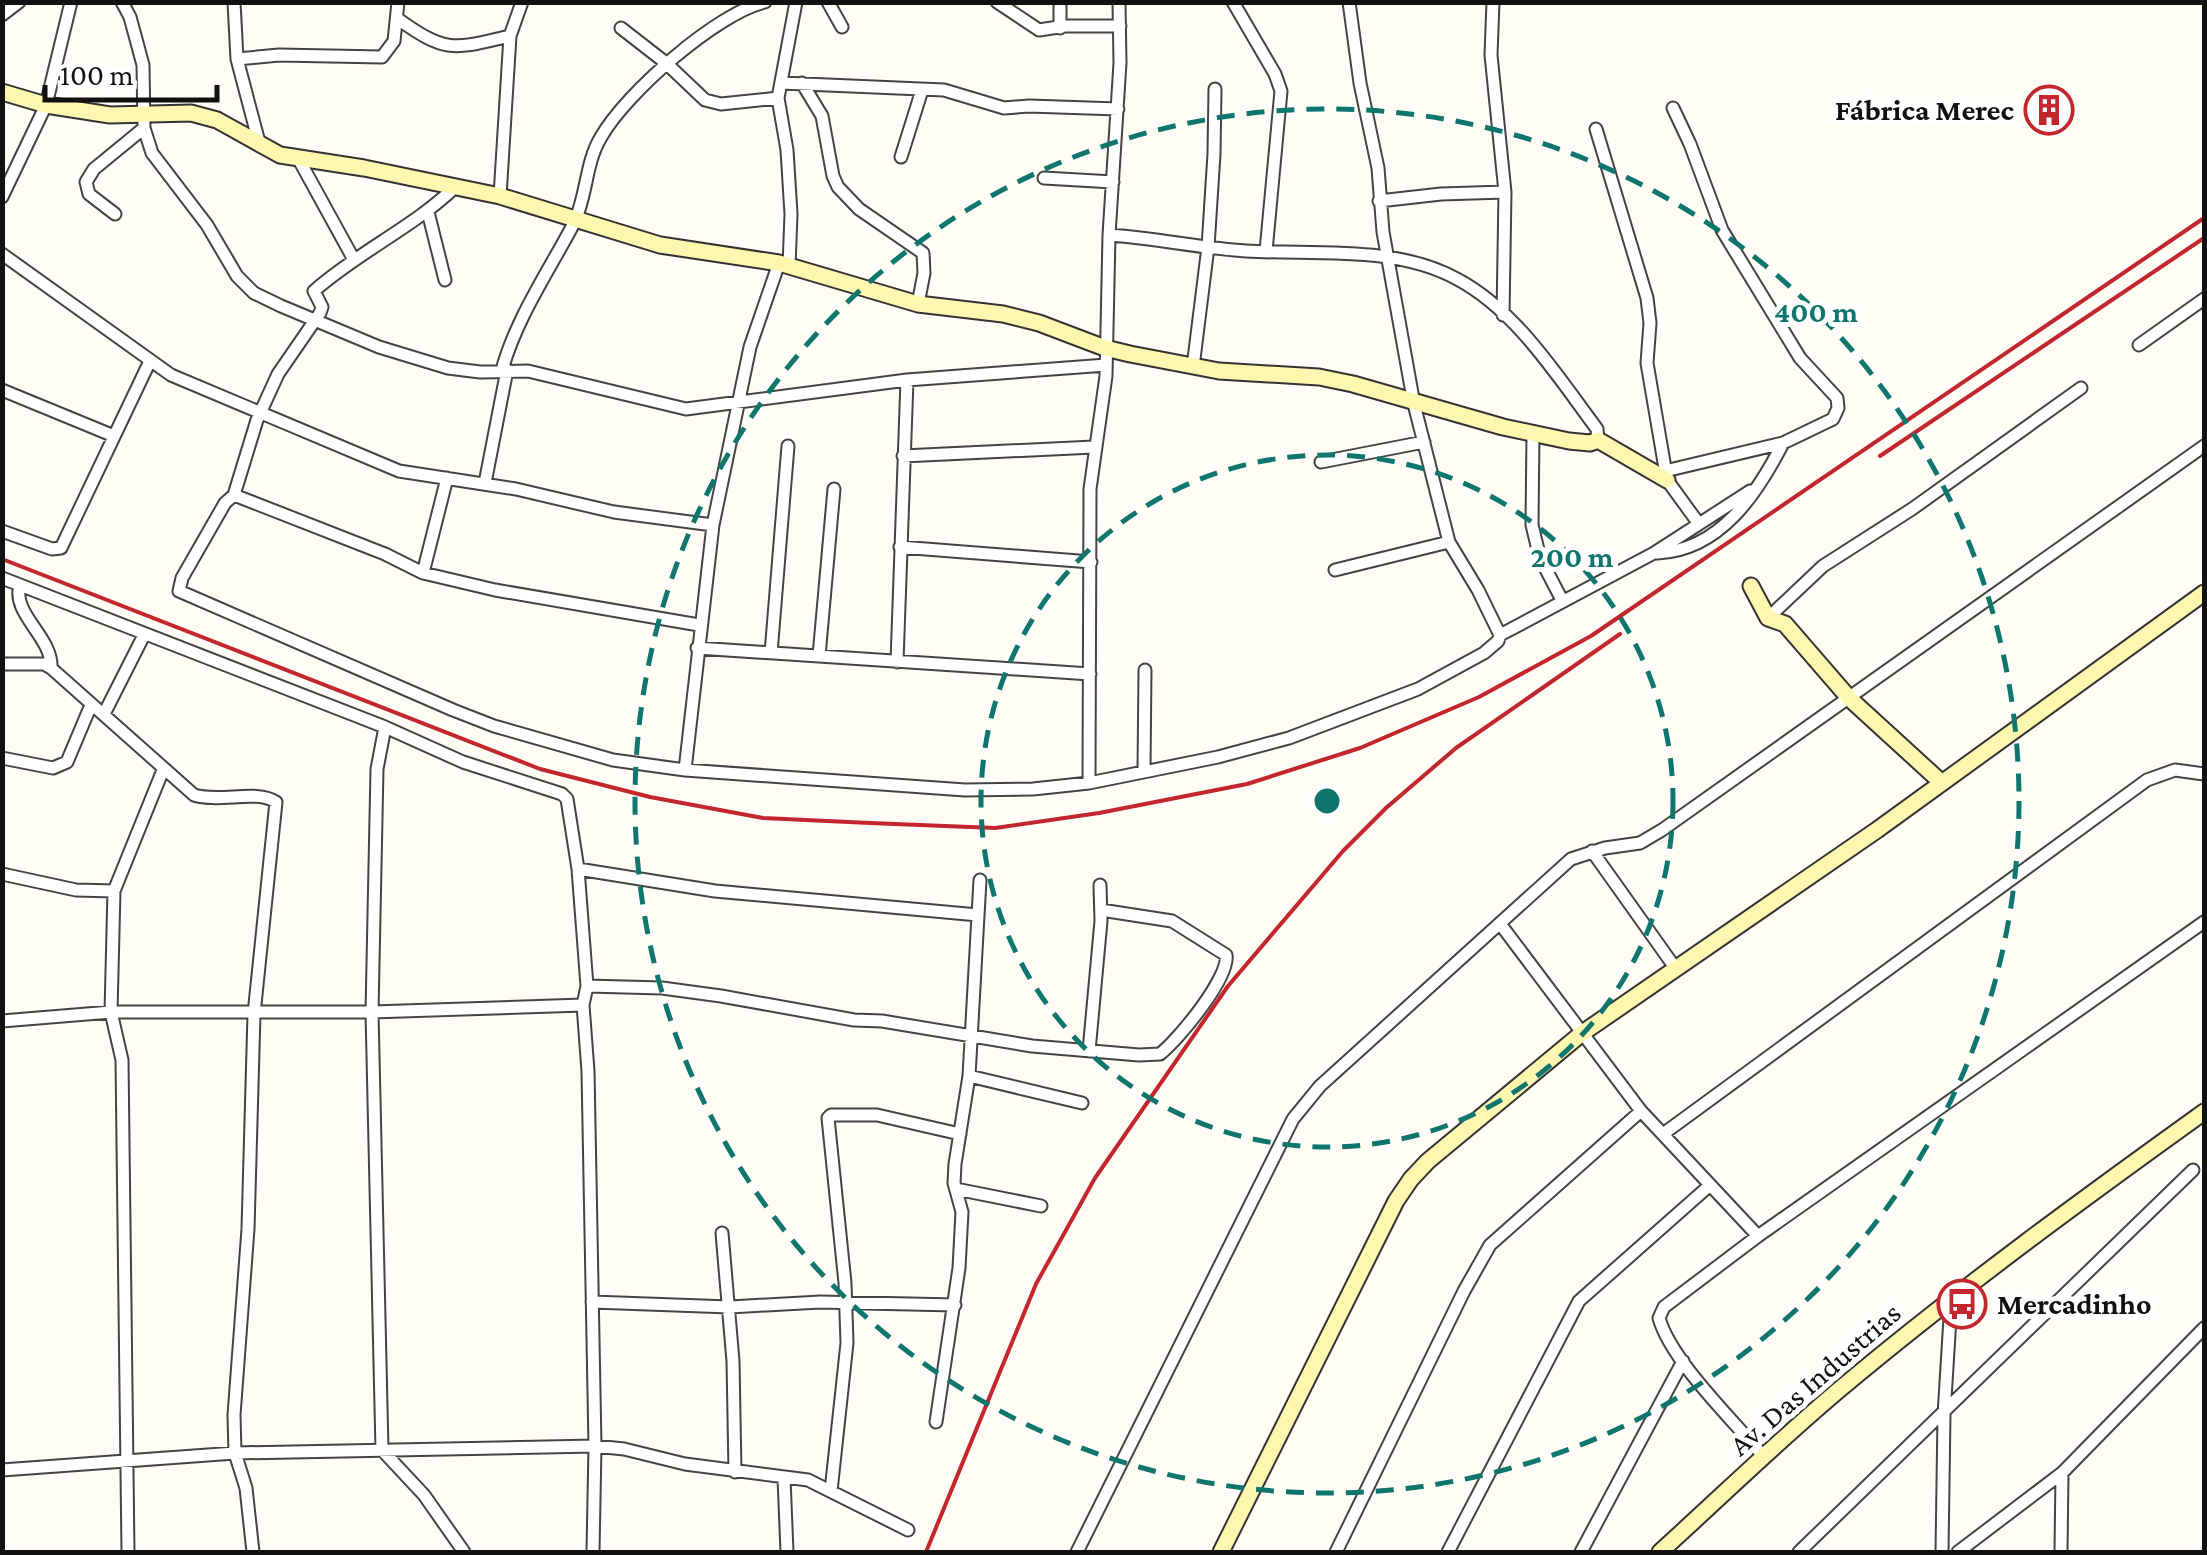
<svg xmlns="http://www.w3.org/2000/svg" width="2207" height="1555" viewBox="0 0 2207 1555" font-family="'Crimson Pro',serif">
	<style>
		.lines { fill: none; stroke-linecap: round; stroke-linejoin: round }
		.street-casing { stroke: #444; stroke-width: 15 }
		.secondary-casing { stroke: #333; stroke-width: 19 }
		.street { stroke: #fff; stroke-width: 11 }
		.secondary { stroke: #fff6b0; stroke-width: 15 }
		.rail { stroke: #c4262e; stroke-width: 4 }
		.ring { fill: none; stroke: #0f766e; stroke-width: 5; stroke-dasharray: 18 12 }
		.labels { text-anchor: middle; stroke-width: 10; stroke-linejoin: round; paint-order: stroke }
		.poi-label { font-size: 30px; font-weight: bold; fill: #111; stroke: #fff; text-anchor: end }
		.street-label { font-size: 30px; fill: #111; stroke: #fff }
		.centre { fill: #0f766e; stroke: #fff; stroke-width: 5 }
		.ring-label { font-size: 30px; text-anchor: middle; font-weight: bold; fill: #0f766e; stroke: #fff; stroke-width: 10; stroke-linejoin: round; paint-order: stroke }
	</style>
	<rect width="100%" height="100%" fill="#fffdf5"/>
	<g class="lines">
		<g class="street-casing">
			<path id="street" d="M122 2 130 17 143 65 144 128 152 153 207 225 237 276 254 293 281 306 379 347 448 368 480 372 528 371 686 409 907 380 1106 365
				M234 2 237 59 260 146
				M828 2 842 27
				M997 2 1039 30 1065 26H1120
				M1233 2 1275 74 1281 91 1266 251
				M1349 2 1360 83 1378 168 1383 232 1414 404 1449 542 1478 590 1500 635
				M1493 2 1491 55 1505 192 1503 315
				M2 15 19 2
				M398 19C447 54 454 49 510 36
				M621 28 666 63 705 100 721 104 778 98
				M1060 28V2
				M237 59 279 55 382 57 394 41 398 2
				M781 83 944 90 1004 108 1029 106 1118 109
				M802 83 822 116 833 176 838 187 859 209 923 253 924 273 918 304
				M901 157 922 90
				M298 158 353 258
				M1044 178 1113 182
				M454 188C412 228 358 252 314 291L322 307 320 313 278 374 257 420 234 495 225 503 182 578 179 591 453 710 494 726 613 760 685 770 965 790 1033 789 1089 783 1218 757 1289 738 1418 689 1484 653 1498 641 1500 635 1654 553 1699 524 1667 480 1647 363 1650 323 1647 298 1596 129
				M500 196 510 36 522 2
				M2 197 46 105 71 2
				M1379 201 1441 194 1505 192
				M428 212 445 280
				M115 214 89 194 86 182 94 169 144 128
				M1109 235C1155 238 1200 248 1246 251 1315 255 1395 245 1457 279 1516 310 1558 377 1597 429L1598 440
				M2 254 171 375 399 471 516 489 614 512 713 525
				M789 267 791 214 787 150 778 98 796 2
				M2139 345 2204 299
				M1193 367 1208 247 1214 154 1215 89
				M502 370C516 319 548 272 573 225 587 198 585 163 601 137 626 93 717 13 765 2
				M2 390 114 436
				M1533 433 1532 525 1540 558 1562 600
				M903 456 1094 447
				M1321 462 1424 442
				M1665 471 1783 443 1833 419 1838 408 1837 398 1800 358 1722 230 1690 144 1673 108
				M485 483 507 370
				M234 495 385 554 423 573 495 590 699 625
				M1699 524 1750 491
				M2 531 52 549 61 548 150 361
				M900 547 1091 562
				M1658 553C1720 550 1757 494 1783 443
				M1335 570 1449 542
				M423 573 447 478
				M2 578 385 727 463 762 562 794 567 799 578 869 587 986 583 1005 588 1071 595 1446 593 1552
				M20 585C11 614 53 637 51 668
				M1768 618 1823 566 1912 509 2081 388
				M697 648 1090 674
				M771 653 788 446
				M819 656 834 489
				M897 662 907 380
				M2 664H44L51 668 194 795C220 803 256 789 276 802L254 1014 248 1229 234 1415 235 1453 246 1488 253 1552
				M104 714 144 635
				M385 727 377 769 372 1012 382 1450 424 1495 464 1552
				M2 758 53 768 67 762 91 705
				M685 770 713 525 750 347 779 263
				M1144 771 1145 670
				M1089 783 1090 489 1106 376 1109 235 1120 63 1119 2
				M1592 851 1676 969
				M578 869 715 891 978 915
				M2 874 76 890 114 891
				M1501 925 1641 1111 1758 1236
				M587 986 662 988 721 996 854 1020 882 1021 1032 1046 1139 1055 1160 1054C1179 1039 1230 977 1226 955L1172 921 1101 910
				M2 1021 111 1012H372L583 1005
				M1089 1051 1101 921 1100 885
				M969 1076 1082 1103
				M1663 1134 2147 780 2175 770 2204 774
				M956 1189 1041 1206
				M722 1233 733 1361 735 1472
				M592 1302 730 1307 820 1302 955 1305
				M936 1422 959 1268 962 1212 954 1183 955 1164 969 1076 980 880
				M1764 1457C1734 1421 1671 1361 1659 1318L1664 1307 1758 1236 2204 922
				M2 1470 235 1453 595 1446 624 1449 685 1464 808 1480 908 1530
				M784 1478 787 1552
				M831 1491 847 1343 845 1283 828 1118 831 1115H877L960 1134
				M128 1552 122 1060 111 1012 114 891 163 770
				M1077 1552 1293 1119 1320 1086 1571 859 1605 848 1640 843 1662 830 2204 446
				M1336 1552 1464 1291 1490 1245 1641 1111
				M1448 1552 1579 1301 1709 1186
				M1581 1552 1683 1361
				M1799 1552 2193 1170
				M1942 1552 1944 1415 1951 1302
				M1958 1552 2062 1473 2204 1328
				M2061 1552 2062 1473"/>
		</g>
		<g class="secondary-casing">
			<path id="secondary" d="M2 92 46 105 110 115 191 113 217 120 280 155 364 168 500 196 660 245 779 263 918 304 1003 314 1039 323 1105 348 1130 354 1219 371 1319 377 1353 384 1503 427 1569 441 1590 443 1598 440 1667 480
				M1751 586 1768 618 1785 624 1849 698 1942 783
				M1221 1552 1396 1201 1411 1179 1428 1161 1581 1034 1877 830 2204 593
				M1660 1552C1722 1496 1782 1437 1846 1384 1961 1288 2083 1199 2204 1112"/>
		</g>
		<use href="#street" class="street"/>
		<use href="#secondary" class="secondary"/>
		<path class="rail" d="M1880 456 2204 238
			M2 559 540 769 650 797 763 818 870 823 995 828 1099 813 1247 784 1360 748 1479 697 1591 636 2204 218
			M926 1552 1036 1284 1095 1178 1228 986 1343 851 1386 808 1456 748 1620 634"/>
	</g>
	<g class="ring">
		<circle cx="1327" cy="801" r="346"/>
		<circle cx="1327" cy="801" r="692"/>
	</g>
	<defs>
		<g id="building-ring" transform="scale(2.5)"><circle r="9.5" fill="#fff" stroke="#c4262e" stroke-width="1.5"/><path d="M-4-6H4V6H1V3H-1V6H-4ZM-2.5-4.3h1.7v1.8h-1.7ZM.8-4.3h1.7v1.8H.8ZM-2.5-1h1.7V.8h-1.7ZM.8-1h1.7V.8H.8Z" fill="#c4262e"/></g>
		<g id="bus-ring" transform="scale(2.5)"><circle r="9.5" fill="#fff" stroke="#c4262e" stroke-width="1.5"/><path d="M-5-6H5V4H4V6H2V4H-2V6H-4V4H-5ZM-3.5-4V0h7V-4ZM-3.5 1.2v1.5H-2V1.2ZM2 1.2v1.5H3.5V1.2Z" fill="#c4262e"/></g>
	</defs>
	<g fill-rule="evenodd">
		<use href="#building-ring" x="2049" y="110"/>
		<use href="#bus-ring" x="1962" y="1304"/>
	</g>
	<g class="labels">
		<g class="poi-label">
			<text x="2014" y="120">Fábrica Merec</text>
			<text x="1997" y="1314" text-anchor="start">Mercadinho</text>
		</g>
		<g class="street-label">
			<text transform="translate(1815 1379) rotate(-41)" y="10">Av. Das Industrias</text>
		</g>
	</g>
	<circle cx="1327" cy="801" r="15" class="centre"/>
	<g class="ring-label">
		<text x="1816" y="322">400 m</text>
		<text x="1572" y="567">200 m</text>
	</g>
	<rect width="2207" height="1555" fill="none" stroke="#111111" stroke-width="10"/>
	<path d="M45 85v15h172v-15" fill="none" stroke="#111111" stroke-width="5"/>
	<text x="60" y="85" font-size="30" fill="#111111" stroke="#ffffff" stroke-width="8" paint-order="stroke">100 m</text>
</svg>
